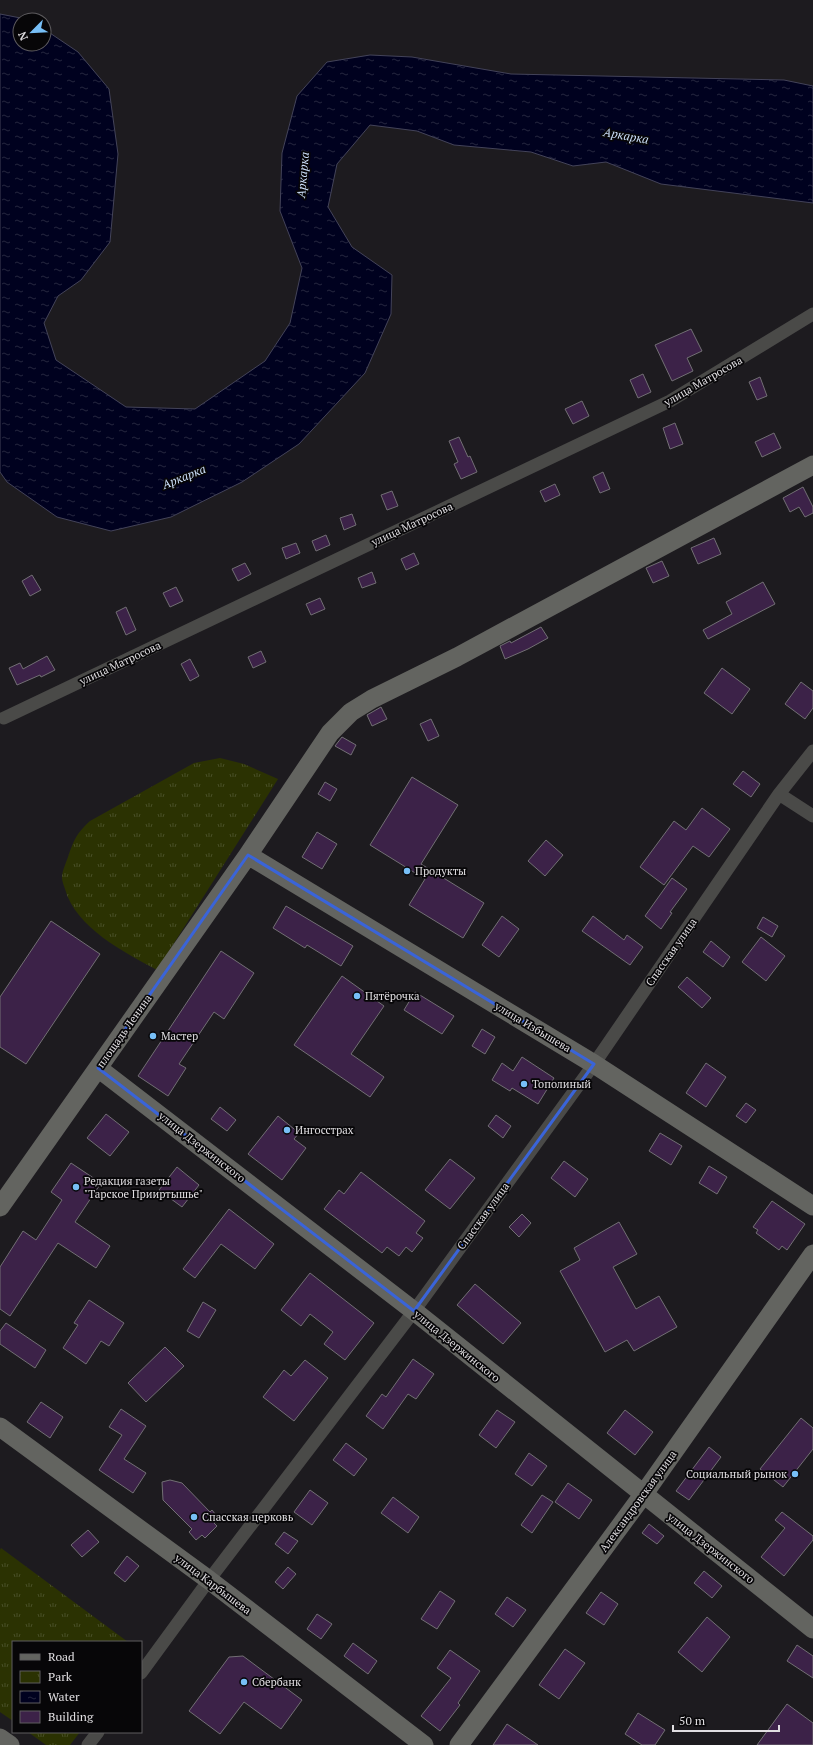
<svg xmlns="http://www.w3.org/2000/svg" width="813" height="1745" viewBox="0 0 813 1745" font-family="'PT Serif',serif">
	<style>
		.park { fill: url(#park-tufts) }
		.water { fill: url(#water-ripples); stroke: #434359 }
		.building { fill: #3c2248; stroke: #726f74 }
		.lines { fill: none; stroke-linecap: round; stroke-linejoin: round }
		.street { stroke: #4a4a48; stroke-width: 13 }
		.secondary { stroke: #636460; stroke-width: 19 }
		.marked { fill: none; stroke: #3a64d9; stroke-width: 3; stroke-linejoin: round }
		.poi-dot { fill: #77bff7; stroke: #070608; stroke-width: 1.5 }
		.labels { text-anchor: middle; stroke-width: 3.5; stroke-linejoin: round; paint-order: stroke }
		.street-label { font-size: 11px; fill: #e0dee1; stroke: #070608 }
		.poi-label { font-size: 11px; fill: #e0dee1; stroke: #070608; text-anchor: start }
		.water-label { font-size: 12px; font-style: italic; fill: #ccdff9; stroke: #070608 }
	</style>
	<defs>
		<pattern id="park-tufts" width="24" height="20" patternUnits="userSpaceOnUse"><rect width="24" height="20" fill="#2b3202"/><path d="M3 7l-1-3M5 7V3M7 7l1-3M15 17l-1-3M17 17v-4M19 17l1-3" fill="none" stroke="#494f27"/></pattern>
		<pattern id="water-ripples" width="26" height="14" patternUnits="userSpaceOnUse"><rect width="26" height="14" fill="#00011f"/><path d="M2 4q2-2 4 0t4 0M15 11q2-2 4 0t4 0" fill="none" stroke="#25263f"/></pattern>
	</defs>
	<rect width="100%" height="100%" fill="#1d1b1f"/>
	<path class="park" d="M220 758 244 764 278 779 157 970C124 952 76 928 65 889 64 886 62 881 62 878 62 871 66 863 68 857 74 840 76 834 90 821L194 763Z
		M1 1548 128 1642H13V1721L0 1712V1550Z
		M28 1732H80L70 1745H46Z"/>
	<path class="water" d="M0 14 31 20H20V44H44V29L78 52 109 89 118 154 110 242 81 280 58 296 44 323 56 360 126 407 195 409 265 361 290 323 302 268 280 211 282 153 297 96 327 62 370 55 412 57 511 74 784 80 813 86V203L661 184 606 162 573 166 531 152 454 145 417 131 370 125 337 164 328 207 352 247 392 275 391 314 365 373 299 444 242 482 171 517 111 531 57 517 7 482 0 472Z"/>
	<path class="building" d="M691 329 702 351 687 358 693 371 672 381 655 345Z
		M643 374 651 392 638 398 630 380Z
		M760 377 767 396 757 400 749 382Z
		M582 401 589 416 573 424 565 409Z
		M675 423 683 444 670 449 663 428Z
		M774 433 781 448 762 457 755 442Z
		M459 437 468 457 470 456 477 472 461 479 454 464 458 462 449 441Z
		M603 472 610 489 600 493 593 477Z
		M555 484 560 495 545 502 540 491Z
		M803 487 813 507V513L805 517 799 507 790 512 783 498Z
		M392 491 398 506 387 510 381 495Z
		M352 514 356 525 344 530 340 518Z
		M326 535 330 545 316 551 312 541Z
		M714 538 721 554 698 564 691 548Z
		M296 543 300 553 286 559 282 548Z
		M414 553 419 564 406 570 401 559Z
		M662 561 669 576 653 583 646 568Z
		M245 563 251 574 238 581 232 569Z
		M372 572 376 583 362 588 358 578Z
		M32 575 41 590 30 596 22 581Z
		M763 582 775 604 708 639 703 630 732 614 726 602Z
		M176 587 183 601 170 607 163 593Z
		M320 598 325 609 311 615 306 604Z
		M126 607 136 630 126 635 116 612Z
		M541 627 548 638 528 649 505 659 500 646 510 641 511 643Z
		M261 651 266 662 253 668 248 657Z
		M47 656 55 670 41 677 40 675 17 685 9 668 20 663 23 669Z
		M190 659 199 676 190 681 181 664Z
		M722 668 750 689 732 714 704 693Z
		M801 682 813 691V708L805 719 785 704Z
		M381 707 387 719 372 726 367 715Z
		M431 719 439 736 428 741 420 724Z
		M342 737 356 745 351 755 335 746Z
		M743 771 760 784 751 797 733 784Z
		M412 777 458 805 421 864 484 903 463 938 409 905 425 879 370 845Z
		M325 782 337 789 330 801 318 794Z
		M702 808 730 829 709 857 693 846 664 885 640 867 674 821 686 830Z
		M317 832 337 844 322 869 302 857Z
		M546 840 563 855 545 876 528 861Z
		M672 878 687 889 670 912 672 913 661 929 645 916Z
		M286 906 353 946 341 966 307 945 305 948 273 928Z
		M502 916 519 929 499 957 482 945Z
		M593 916 624 940 627 935 643 947 630 965 582 931Z
		M763 917 778 926 772 937 757 928Z
		M51 921 100 954 26 1064 0 1047V997Z
		M761 937 785 956 766 981 742 962Z
		M711 941 730 957 723 967 703 952Z
		M221 951 254 973 224 1019 214 1012 179 1064 186 1068 168 1096 138 1076Z
		M342 976 384 1006 351 1054 384 1077 370 1097 294 1045Z
		M687 977 711 998 702 1008 678 987Z
		M415 992 454 1016 442 1034 404 1010Z
		M482 1029 495 1037 485 1054 472 1046Z
		M522 1057 554 1078 538 1104 512 1088 510 1091 492 1080 502 1063 513 1071Z
		M706 1063 726 1077 706 1107 686 1093Z
		M746 1103 756 1110 746 1123 736 1116Z
		M220 1107 236 1120 227 1131 211 1119Z
		M106 1114 129 1132 110 1156 87 1138Z
		M496 1115 511 1126 503 1138 488 1126Z
		M278 1116 299 1133 294 1139 306 1148 282 1180 248 1154Z
		M660 1133 682 1146 671 1165 649 1151Z
		M450 1159 475 1178 450 1209 425 1190Z
		M564 1161 588 1179 575 1197 551 1178Z
		M71 1163 101 1183 75 1222 110 1246 96 1268 58 1243 10 1316 0 1309V1267L23 1231 36 1240 62 1200 51 1192Z
		M709 1166 727 1177 717 1194 699 1183Z
		M177 1167 199 1185 182 1207 159 1190Z
		M361 1172 425 1221 416 1233 423 1238 412 1252 406 1247 399 1256 387 1247 382 1253 324 1209 339 1190 344 1194Z
		M772 1201 805 1224 787 1250 782 1246 779 1250 756 1233 758 1230 753 1227Z
		M229 1209 274 1244 255 1269 221 1244 195 1278 183 1269Z
		M522 1214 531 1223 519 1237 509 1227Z
		M619 1222 637 1254 613 1267 636 1309 659 1296 677 1327 634 1351 627 1340 605 1352 560 1271 580 1260 574 1248Z
		M310 1273 374 1323 345 1360 324 1344 333 1332 310 1314 301 1326 281 1310Z
		M475 1284 521 1323 503 1344 457 1305Z
		M89 1300 124 1323 109 1346 101 1341 86 1364 63 1348 78 1325 74 1323Z
		M203 1302 216 1310 199 1338 187 1331Z
		M6 1323 46 1350 35 1368 0 1344V1331Z
		M165 1347 184 1366 146 1402 128 1383Z
		M413 1359 434 1374 416 1399 408 1394 383 1429 366 1416 382 1394 386 1397Z
		M305 1360 328 1378 294 1421 263 1397 284 1370 291 1376Z
		M41 1402 63 1417 50 1438 27 1422Z
		M121 1409 146 1426 124 1459 146 1473 133 1493 99 1470 122 1435 109 1427Z
		M497 1410 515 1422 496 1448 479 1435Z
		M625 1410 653 1432 635 1455 607 1433Z
		M801 1418 813 1428V1449L783 1487 760 1469Z
		M346 1443 367 1459 354 1476 333 1460Z
		M709 1447 721 1457 689 1500 676 1491Z
		M529 1453 547 1466 532 1486 515 1474Z
		M170 1480 182 1483 210 1512 212 1510 219 1519 214 1523 217 1526 205 1538 202 1535 196 1540 189 1532 192 1529 163 1500 162 1482Z
		M568 1483 592 1500 579 1519 555 1502Z
		M310 1490 328 1503 312 1525 294 1512Z
		M542 1495 553 1502 532 1533 521 1525Z
		M393 1497 419 1517 408 1533 381 1513Z
		M782 1512 813 1536V1540L784 1576 761 1557 785 1528 775 1520Z
		M649 1524 664 1536 657 1544 642 1533Z
		M88 1530 99 1542 82 1557 71 1545Z
		M284 1532 298 1541 288 1554 275 1544Z
		M127 1556 139 1566 125 1582 114 1573Z
		M288 1567 296 1574 283 1589 275 1582Z
		M704 1571 722 1586 712 1598 694 1583Z
		M440 1591 455 1601 437 1629 421 1619Z
		M601 1592 618 1604 604 1625 586 1613Z
		M507 1597 526 1610 513 1627 495 1614Z
		M317 1614 332 1624 321 1639 307 1629Z
		M707 1617 730 1637 702 1672 678 1652Z
		M353 1643 377 1661 368 1674 344 1656Z
		M797 1645 813 1656V1678L787 1661Z
		M565 1649 585 1663 559 1699 539 1685Z
		M450 1650 480 1671 458 1703 460 1705 440 1731 421 1716 451 1678 437 1668Z
		M243 1656 302 1700 281 1729 244 1702 220 1734 189 1711 229 1657Z
		M787 1704 813 1723V1745H757Z
		M638 1713 665 1730 655 1745H642L625 1734Z
		M507 1724 538 1745H493Z"/>
	<g class="lines">
		<path class="street" d="M4 718 670 401 813 314
			M779 794 813 816
			M141 1673 209 1580 414 1311 594 1064 779 794 813 751
			M88 1745 98 1732"/>
		<path class="secondary" d="M248 855 594 1064 813 1206
			M98 1068 414 1311 813 1629
			M0 1207 248 855 330 733 351 712 372 699 457 657 813 465
			M0 1427 209 1580 424 1745
			M0 1738 10 1745
			M459 1745 643 1495 813 1254"/>
	</g>
	<path class="marked" d="M248 855 594 1064 414 1311 98 1068Z"/>
	<g class="poi-dot">
		<circle cx="407" cy="871" r="4"/>
		<circle cx="357" cy="996" r="4"/>
		<circle cx="153" cy="1036" r="4"/>
		<circle cx="524" cy="1084" r="4"/>
		<circle cx="287" cy="1130" r="4"/>
		<circle cx="76" cy="1187" r="4"/>
		<circle cx="795" cy="1474" r="4"/>
		<circle cx="194" cy="1517" r="4"/>
		<circle cx="244" cy="1682" r="4"/>
	</g>
	<g class="labels">
		<g class="street-label">
			<text transform="translate(703 381) rotate(-30)" y="4">улица Матросова</text>
			<text transform="translate(412 524) rotate(-25)" y="4">улица Матросова</text>
			<text transform="translate(120 663) rotate(-25)" y="4">улица Матросова</text>
			<text transform="translate(671 952) rotate(-55)" y="4">Спасская улица</text>
			<text transform="translate(533 1027) rotate(31)" y="4">улица Избышева</text>
			<text transform="translate(124 1031) rotate(-55)" y="4">площадь Ленина</text>
			<text transform="translate(202 1147) rotate(38)" y="4">улица Дзержинского</text>
			<text transform="translate(483 1216) rotate(-54)" y="4">Спасская улица</text>
			<text transform="translate(457 1346) rotate(39)" y="4">улица Дзержинского</text>
			<text transform="translate(638 1501) rotate(-54)" y="4">Александровская улица</text>
			<text transform="translate(711 1548) rotate(38)" y="4">улица Дзержинского</text>
			<text transform="translate(213 1584) rotate(37)" y="4">улица Карбышева</text>
		</g>
		<g class="poi-label">
			<text x="415" y="875">Продукты</text>
			<text x="365" y="1000">Пятёрочка</text>
			<text x="161" y="1040">Мастер</text>
			<text x="532" y="1088">Тополиный</text>
			<text x="295" y="1134">Ингосстрах</text>
			<text x="84" y="1185">Редакция газеты<tspan x="84" dy="13">"Тарское Прииртышье"</tspan></text>
			<text x="787" y="1478" text-anchor="end">Социальный рынок</text>
			<text x="202" y="1521">Спасская церковь</text>
			<text x="252" y="1686">Сбербанк</text>
		</g>
		<g class="water-label">
			<text transform="translate(626 136) rotate(10)" y="4">Аркарка</text>
			<text transform="translate(303 175) rotate(-85)" y="4">Аркарка</text>
			<text transform="translate(184 477) rotate(-22)" y="4">Аркарка</text>
		</g>
	</g>
	<rect x="12" y="1641" width="130" height="92" fill="#070608" stroke="#5e5c5f"/>
	<rect x="20" y="1654" width="20" height="6" fill="#636460" stroke="#5e5c5f"/>
	<text x="48" y="1661" font-size="12" fill="#e0dee1">Road</text>
	<rect x="20" y="1671" width="20" height="12" fill="url(#park-tufts)" stroke="#5e5c5f"/>
	<text x="48" y="1681" font-size="12" fill="#e0dee1">Park</text>
	<rect x="20" y="1691" width="20" height="12" fill="url(#water-ripples)" stroke="#5e5c5f"/>
	<text x="48" y="1701" font-size="12" fill="#e0dee1">Water</text>
	<rect x="20" y="1711" width="20" height="12" fill="#3c2248" stroke="#5e5c5f"/>
	<text x="48" y="1721" font-size="12" fill="#e0dee1">Building</text>
	<g transform="translate(32 32) rotate(246)"><circle r="19" fill="#070608" stroke="#5e5c5f"/>
	<path d="M0-3L7 15L0 10L-7 15Z" fill="#77bff7"/>
	<text y="-6" font-size="11" font-weight="bold" text-anchor="middle" fill="#e0dee1">N</text>
	</g>
	<path d="M673 1725v6h106v-6" fill="none" stroke="#e0dee1" stroke-width="2"/>
	<text x="679" y="1725" font-size="12" fill="#e0dee1" stroke="#070608" stroke-width="3" paint-order="stroke">50 m</text>
</svg>
